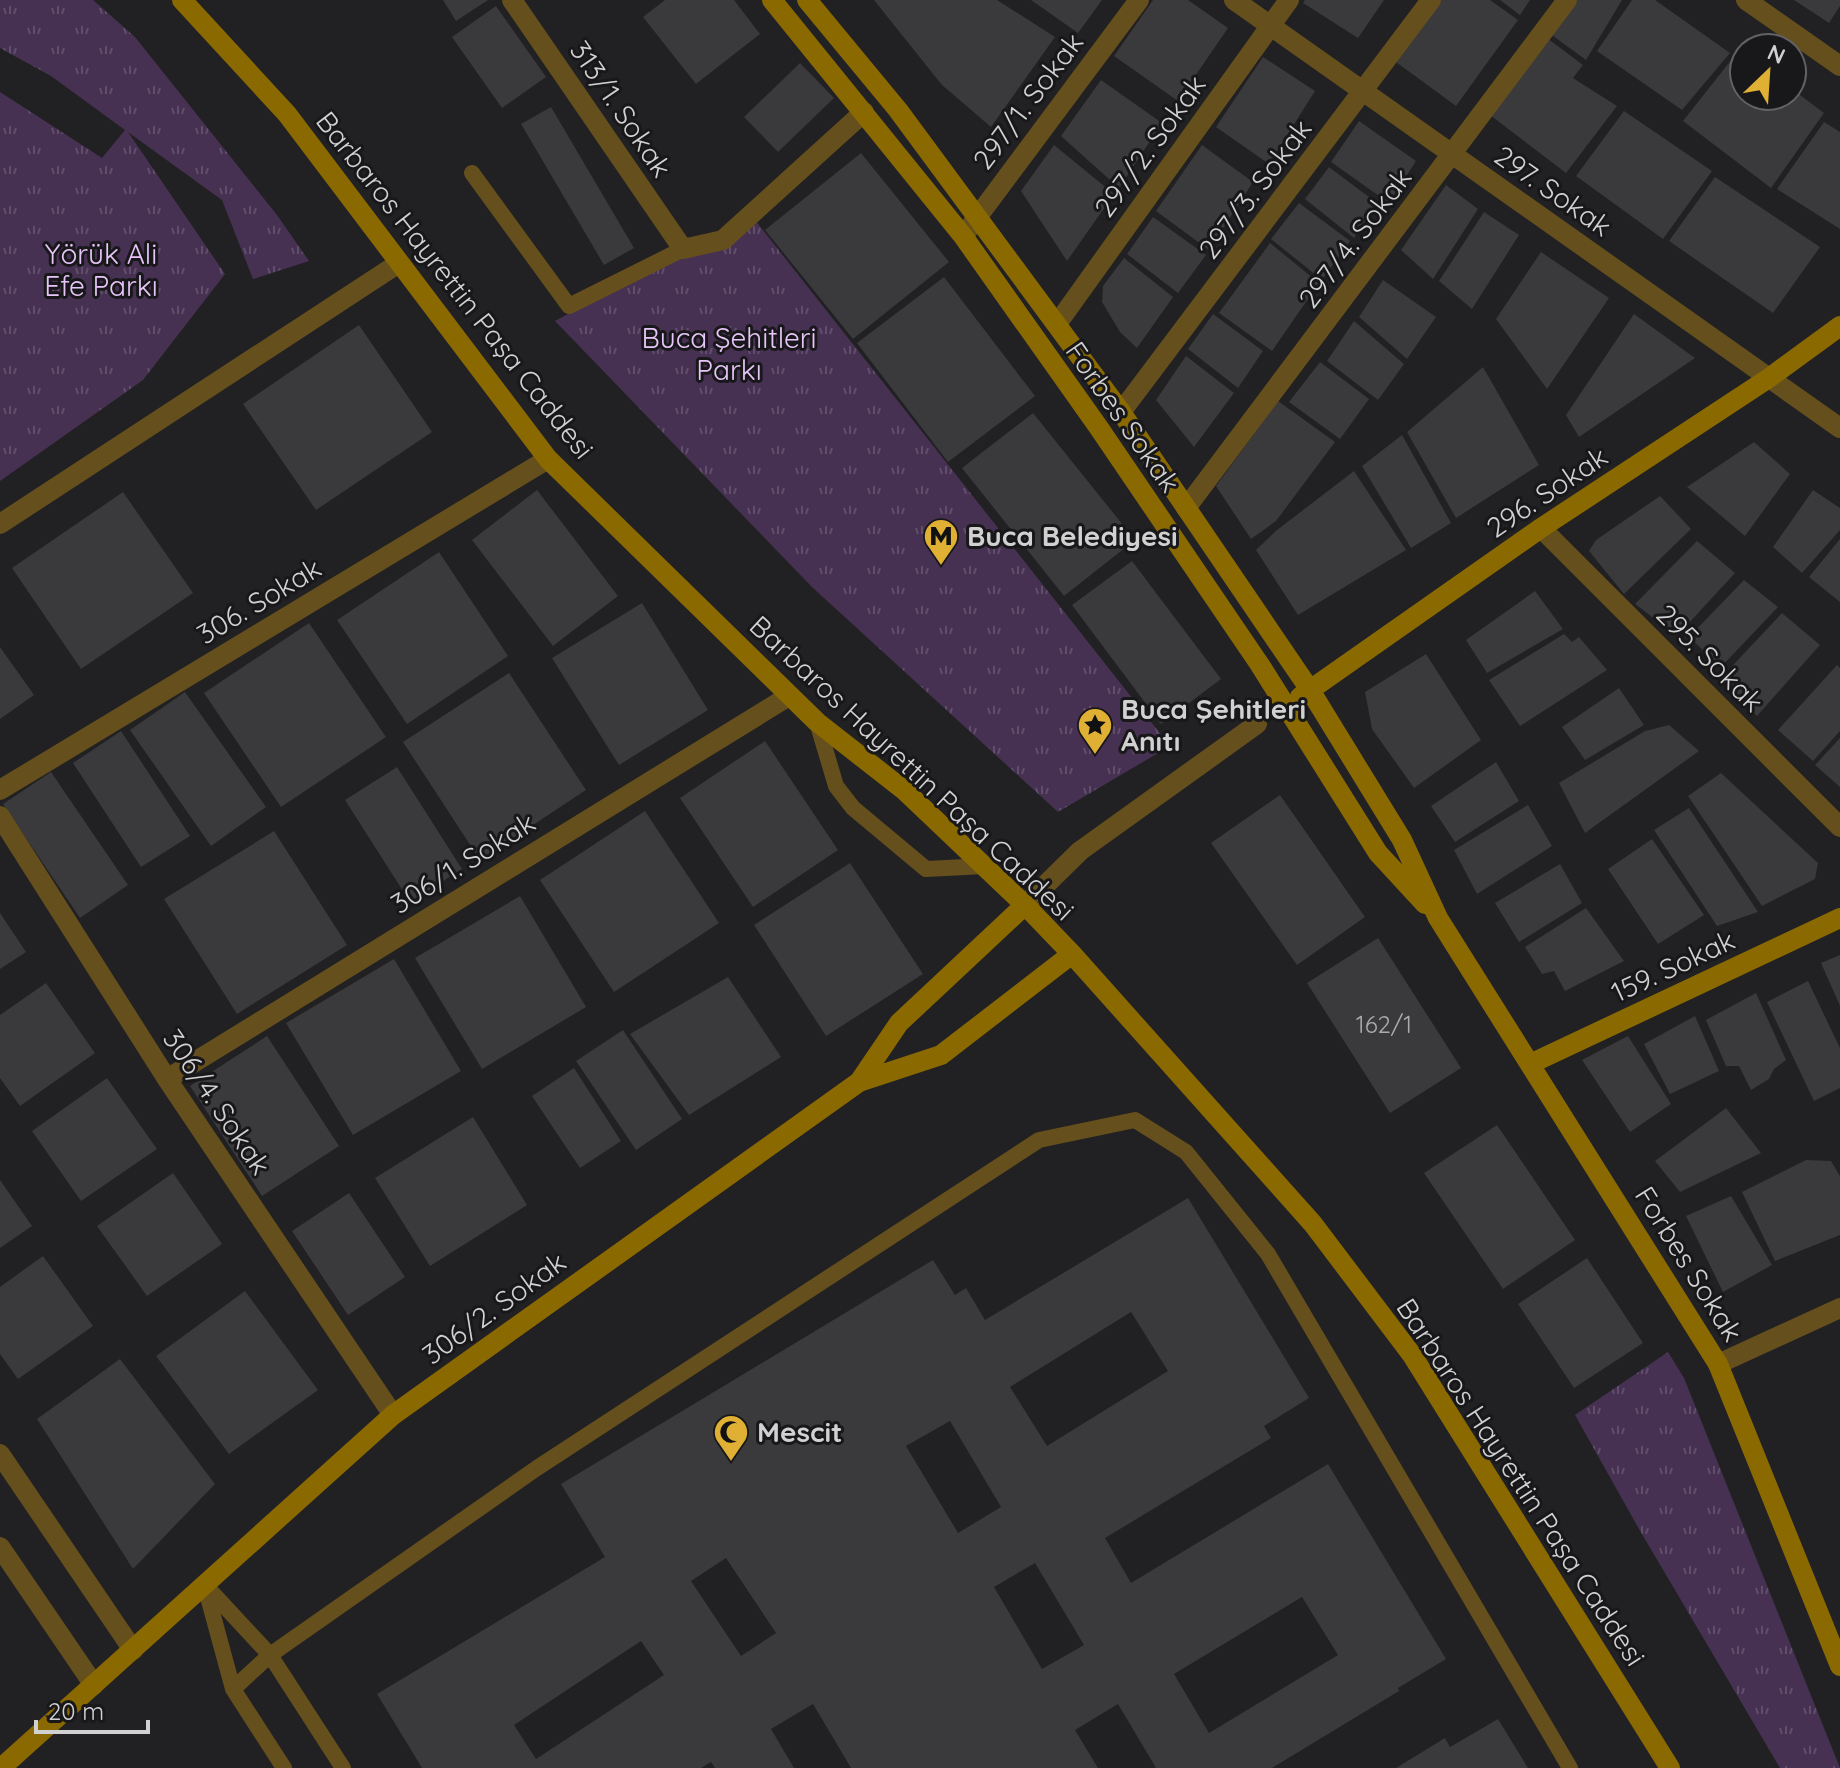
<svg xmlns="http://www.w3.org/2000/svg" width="1840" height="1768" viewBox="0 0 1840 1768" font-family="Quicksand,sans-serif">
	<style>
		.park { fill: url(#park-tufts) }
		.building { fill: #3a393b; fill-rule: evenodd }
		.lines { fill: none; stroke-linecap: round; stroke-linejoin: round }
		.lane { stroke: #644f1d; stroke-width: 16 }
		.street { stroke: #644f1d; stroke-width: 20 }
		.secondary { stroke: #8a6901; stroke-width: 20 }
		.labels { text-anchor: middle; stroke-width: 6; stroke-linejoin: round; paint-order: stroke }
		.number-label { font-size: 24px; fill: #ababac }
		.street-label { font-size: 28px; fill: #d1d1d2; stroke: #181719 }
		.park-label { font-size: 28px; fill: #e7c5f9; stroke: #181719 }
		.poi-label { font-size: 28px; font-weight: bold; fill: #d1d1d2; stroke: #181719; text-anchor: start }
	</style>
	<defs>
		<pattern id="park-tufts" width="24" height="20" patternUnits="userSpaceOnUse" patternTransform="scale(2)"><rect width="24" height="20" fill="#473153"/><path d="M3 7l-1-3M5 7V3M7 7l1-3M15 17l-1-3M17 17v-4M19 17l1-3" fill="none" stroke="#604e6b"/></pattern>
	</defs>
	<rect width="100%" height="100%" fill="#212022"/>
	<path class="park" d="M0 0H93L135 37 277 215 309 261 253 279 222 200 128 132 225 274 143 380 0 481V92L102 158 125 130 51 76 0 48Z
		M751 215 1170 746 1058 812 812 587 555 321Z
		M1668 1352 1684 1378 1840 1768H1780L1639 1529 1575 1415Z"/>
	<path class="building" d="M443 0H488L456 21Z
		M665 0H734L760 34 696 84 643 17Z
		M874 0H997L1055 37 991 127 942 85Z
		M1031 0H1102L1078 33Z
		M1153 0H1188L1228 28 1178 101 1114 56Z
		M1305 0H1384L1358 38 1303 3Z
		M1440 0H1490L1518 20 1456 106 1396 62Z
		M1500 0H1530L1520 15Z
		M1574 0H1622L1586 60 1549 33Z
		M1632 0H1655L1730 53 1682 110 1597 51Z
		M1794 0H1840V6L1829 23Z
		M496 6 546 77 502 108 452 37Z
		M1547 38 1583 65 1573 78 1617 106 1566 173 1490 115Z
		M1739 50 1744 54V96H1792V89L1824 113 1771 188 1683 121Z
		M1263 57 1315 91 1269 164 1216 127Z
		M800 63 834 98 778 152 744 117Z
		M1101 80 1162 123 1119 188 1061 136Z
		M551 107 634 248 604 265 521 124Z
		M1624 111 1712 171 1663 239 1576 176Z
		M1359 121 1416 161 1389 203 1331 162Z
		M1824 122 1840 132V229L1777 189Z
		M1054 145 1114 194 1067 261 1021 191Z
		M1202 145 1253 182 1209 250 1156 211Z
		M861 153 949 262 853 339 765 230Z
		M1329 167 1377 203 1354 238 1305 199Z
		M1715 177 1820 247 1773 313 1669 241Z
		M1446 185 1478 209 1433 279 1401 250Z
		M1299 203 1350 241 1322 280 1271 239Z
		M1484 212 1519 235 1472 309 1439 281Z
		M1153 217 1206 255 1178 293 1127 254Z
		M1270 243 1319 283 1272 351 1219 313Z
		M1541 252 1609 298 1547 389 1496 319Z
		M1124 258 1173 297 1137 348 1120 332 1102 302 1103 286Z
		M944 277 1035 396 948 462 857 343Z
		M1383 280 1436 317 1407 359 1359 317Z
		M1213 314 1263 351 1238 388 1188 349Z
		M1634 314 1695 358 1579 437 1566 415Z
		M1354 321 1404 364 1378 400 1327 361Z
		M359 325 432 432 316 510 243 404Z
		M1186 356 1234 393 1194 447 1156 400Z
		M1320 362 1369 399 1340 439 1289 402Z
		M1483 367 1539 465 1456 518 1407 432Z
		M1278 401 1335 442 1276 521 1251 539 1216 486Z
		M1033 413 1135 540 1064 596 962 468Z
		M1402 435 1451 523 1411 548 1362 466Z
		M1754 442 1790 474 1745 536 1687 487Z
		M1354 471 1406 550 1298 615 1256 550 1277 530Z
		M537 490 618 596 553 646 472 540Z
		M1813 490 1840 508V530L1802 573 1773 547Z
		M123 492 193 593 81 669 12 568Z
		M1660 496 1691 529 1624 594 1589 551 1596 540Z
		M1840 539V602L1809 577Z
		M1697 541 1735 573 1677 636 1635 604Z
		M439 552 508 656 407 724 337 620Z
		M1132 561 1221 679 1161 724 1072 605Z
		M1744 580 1778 607 1721 667 1689 637Z
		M1535 591 1563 629 1487 673 1466 640Z
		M642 603 708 710 619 765 552 658Z
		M1782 613 1820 645 1757 716 1719 680Z
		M309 623 386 737 281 807 204 693Z
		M1564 634 1572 642 1579 637 1607 670 1520 726 1489 680Z
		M0 647 34 695 0 719Z
		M1426 654 1481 740 1414 788 1372 729 1365 692Z
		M1837 665 1840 668V731L1813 761 1778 730Z
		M509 673 586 790 480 860 403 742Z
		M1619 688 1644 725 1585 760 1562 727Z
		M185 692 266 807 211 846 130 730Z
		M1669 725 1699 751 1585 833 1559 783 1645 731Z
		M121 731 190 836 141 867 73 763Z
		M1840 738V787L1815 765Z
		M765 741 838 850 753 907 680 798Z
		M1496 762 1519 801 1455 842 1431 806Z
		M397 767 462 869 410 902 345 800Z
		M51 772 128 885 80 918 3 804Z
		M1721 773 1818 863 1815 879 1762 906 1688 796Z
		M1280 795 1365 917 1297 965 1211 843Z
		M1528 805 1552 846 1477 894 1454 850Z
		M1689 808 1758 912 1717 926 1654 830Z
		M645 811 719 923 614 992 540 880Z
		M274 831 347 945 237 1014 164 899Z
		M1652 839 1704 915 1658 944 1608 869Z
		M850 863 923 974 826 1036 754 925Z
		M1560 864 1582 903 1519 942 1495 903Z
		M520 896 586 1007 482 1069 415 958Z
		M1586 908 1624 961 1565 991 1554 971 1542 974 1525 947Z
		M0 913 26 952 0 969Z
		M1378 938 1461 1068 1390 1113 1307 983Z
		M1840 955V1006L1821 963Z
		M394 959 461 1071 353 1135 286 1023Z
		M728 977 781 1057 689 1115 630 1034Z
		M1808 981 1840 1048V1088L1814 1101 1767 1002Z
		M46 983 95 1053 20 1106 0 1078V1015Z
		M1756 993 1786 1060 1774 1069 1769 1079 1751 1090 1739 1066H1726L1706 1020Z
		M1695 1016 1719 1071 1670 1094 1644 1044Z
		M623 1030 682 1119 636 1150 576 1061Z
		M267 1036 339 1146 262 1196 190 1086Z
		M1628 1036 1671 1104 1630 1132 1582 1060Z
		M574 1068 621 1141 580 1168 532 1096Z
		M107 1078 157 1149 81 1201 32 1131Z
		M1726 1108 1761 1153 1680 1192 1655 1161Z
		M473 1117 527 1205 430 1266 375 1178Z
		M1497 1125 1575 1240 1503 1289 1424 1173Z
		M1806 1160 1831 1161 1840 1176V1235L1775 1261 1742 1192Z
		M173 1173 222 1244 147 1296 97 1226Z
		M0 1180 32 1226 0 1248Z
		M349 1193 405 1277 348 1315 292 1231Z
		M1731 1196 1772 1265 1723 1292 1686 1216Z
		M1188 1198 1309 1398 1264 1426 1271 1438 1105 1538 1131 1583 1328 1464 1446 1659 1398 1688 1399 1691 1272 1768H1156L1118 1704 1075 1730 1098 1768H851L813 1704 771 1729 794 1768H715L711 1762 701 1768H422L377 1694 605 1557 561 1484 933 1260 955 1295 966 1288 985 1320ZM1131 1312 1168 1371 1047 1446 1010 1387ZM950 1421 1001 1507 958 1533 906 1446ZM726 1558 776 1633 741 1656 691 1581ZM1035 1563 1084 1645 1042 1669 994 1587ZM1302 1597 1338 1655 1209 1733 1174 1674ZM641 1641 664 1675 536 1759 514 1725Z
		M43 1256 93 1326 18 1379 0 1354V1287Z
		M1587 1258 1643 1343 1574 1388 1518 1304Z
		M245 1291 318 1390 229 1454 156 1356Z
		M120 1359 215 1484 133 1569 37 1419Z
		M1498 1719 1528 1768H1396L1445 1738 1450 1747Z"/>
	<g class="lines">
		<path class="lane" d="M472 173 569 306 683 249
			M817 722 836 786 853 808 926 869 985 866
			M205 1585 270 1655 343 1768
			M206 1590 233 1689 284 1768
			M233 1689 270 1655 537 1468 1039 1140 1135 1120 1186 1152 1268 1254 1570 1768"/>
		<path class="street" d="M512 0 683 249 723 240 864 112
			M1234 0 1840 428
			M1746 0 1840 66
			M967 231 1139 0
			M1057 324 1289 0
			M1121 412 1431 0
			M1186 508 1567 0
			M0 524 399 263
			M1541 528 1840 827
			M0 790 548 459
			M0 816 167 1079 393 1415
			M1025 905 1080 851 1257 724
			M167 1079 789 696
			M1718 1364 1840 1308
			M0 1454 133 1650
			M0 1547 94 1685"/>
		<path class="secondary" d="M182 0 287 114 548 459 817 722 905 791 1025 905 1072 954 1313 1224 1412 1355 1670 1768
			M772 0 963 236 1099 428 1260 665 1378 853 1425 904
			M807 0 898 110 1121 412 1310 690 1402 840 1438 918 1718 1364 1840 1666
			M1300 697 1541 528 1769 378 1840 326
			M1530 1064 1840 918
			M859 1082 941 1055 1072 954
			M1 1768 393 1415 859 1082 899 1023 1025 905"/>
	</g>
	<defs>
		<g id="metro-pin" transform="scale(1.8)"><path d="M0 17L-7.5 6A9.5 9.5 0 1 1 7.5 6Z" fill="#dfb034" stroke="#181719"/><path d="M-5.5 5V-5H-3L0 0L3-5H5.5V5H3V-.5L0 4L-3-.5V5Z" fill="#111"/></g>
		<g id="sight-pin" transform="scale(1.8)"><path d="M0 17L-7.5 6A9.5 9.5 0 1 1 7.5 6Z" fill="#dfb034" stroke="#181719"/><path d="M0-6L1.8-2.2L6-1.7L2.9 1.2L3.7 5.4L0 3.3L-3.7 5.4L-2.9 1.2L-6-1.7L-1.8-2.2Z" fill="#111"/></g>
		<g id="mosque-pin" transform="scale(1.8)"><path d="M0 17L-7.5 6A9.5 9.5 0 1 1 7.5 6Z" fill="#dfb034" stroke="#181719"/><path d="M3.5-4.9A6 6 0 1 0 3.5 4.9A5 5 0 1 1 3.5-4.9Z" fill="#111"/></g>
	</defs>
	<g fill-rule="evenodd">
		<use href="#metro-pin" x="941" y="536"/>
		<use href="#sight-pin" x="1095" y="725"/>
		<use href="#mosque-pin" x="731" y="1432"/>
	</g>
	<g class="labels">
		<g class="number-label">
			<text x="1384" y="1033">162/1</text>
		</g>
		<g class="street-label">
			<text transform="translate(1028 101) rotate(-53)" y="10">297/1. Sokak</text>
			<text transform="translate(621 109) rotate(56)" y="10">313/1. Sokak</text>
			<text transform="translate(1150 146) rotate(-54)" y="10">297/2. Sokak</text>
			<text transform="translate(1255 189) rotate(-53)" y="10">297/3. Sokak</text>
			<text transform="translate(1553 191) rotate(35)" y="10">297. Sokak</text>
			<text transform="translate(1355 238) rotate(-53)" y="10">297/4. Sokak</text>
			<text transform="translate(455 285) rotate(52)" y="10">Barbaros Hayrettin Paşa Caddesi</text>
			<text transform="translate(1123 417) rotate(55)" y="10">Forbes Sokak</text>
			<text transform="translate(1547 492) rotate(-34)" y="10">296. Sokak</text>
			<text transform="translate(259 601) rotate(-31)" y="10">306. Sokak</text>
			<text transform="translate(1710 658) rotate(45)" y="10">295. Sokak</text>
			<text transform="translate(912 768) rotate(43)" y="10">Barbaros Hayrettin Paşa Caddesi</text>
			<text transform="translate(463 863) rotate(-32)" y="10">306/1. Sokak</text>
			<text transform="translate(1673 966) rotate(-25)" y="10">159. Sokak</text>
			<text transform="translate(217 1102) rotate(56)" y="10">306/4. Sokak</text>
			<text transform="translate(1689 1264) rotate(58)" y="10">Forbes Sokak</text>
			<text transform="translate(494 1308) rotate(-36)" y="10">306/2. Sokak</text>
			<text transform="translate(1521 1482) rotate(57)" y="10">Barbaros Hayrettin Paşa Caddesi</text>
		</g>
		<g class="park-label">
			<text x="101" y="264">Yörük Ali<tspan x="101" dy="32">Efe Parkı</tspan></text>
			<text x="729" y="348">Buca Şehitleri<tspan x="729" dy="32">Parkı</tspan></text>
		</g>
		<g class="poi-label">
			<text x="967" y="546">Buca Belediyesi</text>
			<text x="1121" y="719">Buca Şehitleri<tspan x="1121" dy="32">Anıtı</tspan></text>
			<text x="757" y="1442">Mescit</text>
		</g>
	</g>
	<g transform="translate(1768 72) rotate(25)"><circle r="38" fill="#181719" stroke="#626163" stroke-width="2"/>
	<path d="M0-6L14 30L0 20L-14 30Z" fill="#dfb034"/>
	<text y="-12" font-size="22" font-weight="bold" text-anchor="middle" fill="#d1d1d2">N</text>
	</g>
	<path d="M36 1720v12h112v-12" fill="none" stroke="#d1d1d2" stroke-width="4"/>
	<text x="48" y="1720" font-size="24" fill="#d1d1d2" stroke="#181719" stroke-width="6" paint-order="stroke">20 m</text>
</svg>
